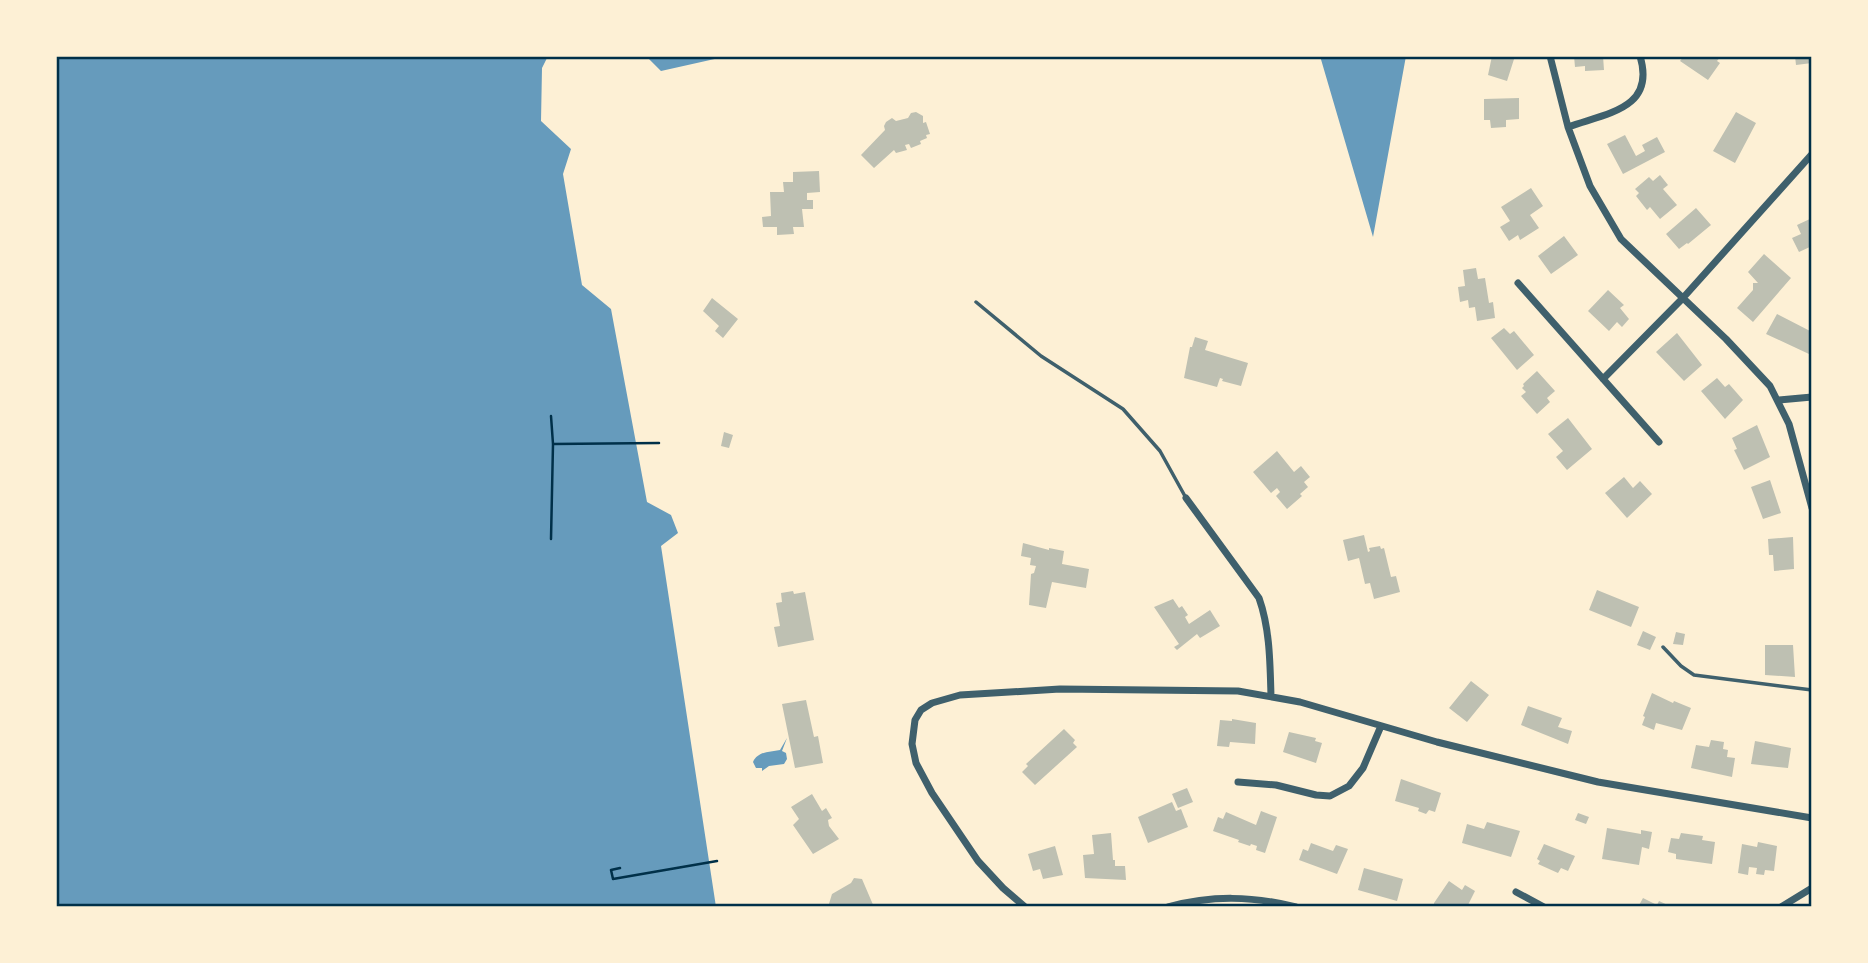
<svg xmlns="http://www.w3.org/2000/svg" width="1868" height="963" viewBox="0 0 1868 963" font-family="'Exo 2',sans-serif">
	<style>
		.water { fill: #669bbc }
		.building { fill: #bec0b2 }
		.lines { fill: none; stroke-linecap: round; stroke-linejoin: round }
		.path { stroke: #003049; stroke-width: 2.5 }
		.service { stroke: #3f606c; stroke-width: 3.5 }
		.minor { stroke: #3f606c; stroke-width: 7 }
		.neatline { fill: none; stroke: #003049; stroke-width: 2.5 }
	</style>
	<rect width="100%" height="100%" fill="#fdf0d5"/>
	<path class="water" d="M56 56H548L542 68 541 121 571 149 563 174 582 285 611 309 647 502 671 515 678 533 661 546 716 907H56Z
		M646 56H728L661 71Z
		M1320 56H1406L1373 237Z
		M787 738 782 751 786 753 787 759 784 764 769 766 762 771V768H756L753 762C758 751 770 752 780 750Z"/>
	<path class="building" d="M1492 56H1515L1507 81 1488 75Z
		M1574 56H1603L1604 70 1585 71V66L1575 67Z
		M1684 56H1721L1717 61 1720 63 1708 80 1680 61Z
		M1795 56H1812V63L1796 65Z
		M1519 98V119L1506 120V127L1491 128 1490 120H1484V99Z
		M916 112 923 116V123L926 122 930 134 926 135 927 138 920 141 921 144 911 148 909 144 905 145 907 150 896 153 894 150 874 168 861 155 885 130 884 126 886 122 892 118 896 121 908 118 911 113Z
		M1736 112 1756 123 1735 163 1713 151Z
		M1625 135 1636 156 1645 151 1642 145 1657 137 1665 152 1623 174 1607 144Z
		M819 171 820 192 807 193V200H813V209H802L804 227H793L794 234 777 235V227H763L762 217 771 216 770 192H784L783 182H793V172Z
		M1660 175 1668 185 1663 189 1677 205 1660 219 1650 207 1647 210 1636 196 1639 193 1635 189 1649 177 1653 181Z
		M1531 188 1543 206 1530 215 1539 228 1520 240 1518 235 1509 241 1500 227 1510 221 1501 207Z
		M1696 208 1711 225 1688 244 1687 243 1679 249 1666 234Z
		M1812 218V246L1799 252 1792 238 1801 234 1797 225Z
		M1564 236 1578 255 1551 274 1538 256Z
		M1764 254 1791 278 1753 322 1737 308 1753 290V283H1758L1748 272Z
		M1476 268 1478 279 1485 278 1489 303 1493 302 1495 318 1477 321 1475 307 1469 308 1468 300 1460 302 1458 287 1465 286 1463 270Z
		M1608 290 1624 305 1620 308 1629 319 1622 327 1617 322 1609 331 1588 311Z
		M712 298 738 319 723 338 715 331 719 326 703 311Z
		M1777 314 1812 332V349L1809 354 1766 334Z
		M1504 328 1510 334 1514 331 1534 355 1517 370 1491 338Z
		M1677 333 1702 365 1684 381 1656 352Z
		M1195 337 1208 341 1205 350 1248 363 1241 386 1222 381 1223 379 1220 378 1217 387 1184 378 1190 347H1192Z
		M1537 371 1555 391 1547 398 1550 402 1537 414 1521 396 1526 392 1522 388 1524 386 1523 384Z
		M1717 378 1725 387 1729 384 1743 400 1725 419 1701 391Z
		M1568 418 1592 449 1567 470 1556 457 1563 451 1548 434Z
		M1757 425 1770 457 1744 470 1734 450 1737 449 1732 438Z
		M724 432 733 435 729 448 721 446Z
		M1277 451 1294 472 1301 466 1310 477 1304 482 1308 487 1300 494 1302 496 1287 509 1276 496 1280 492 1277 488 1271 493 1253 472Z
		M1624 477 1633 488 1640 481 1652 494 1627 518 1605 493Z
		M1770 480 1781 513 1763 519 1751 487Z
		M1364 535 1368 552 1370 551 1369 548 1380 546 1381 549 1384 548 1391 577 1396 576 1400 592 1374 599 1370 583 1365 584 1359 558 1348 561 1343 540Z
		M1793 537 1794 569 1774 571 1773 555H1769L1768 539Z
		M1023 543 1049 550V548L1064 551 1062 564 1089 569 1086 588 1052 582 1046 608 1029 605 1031 574 1034 573 1036 566 1030 565 1031 558 1021 556Z
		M1597 590 1639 607 1631 627 1589 610Z
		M793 591 794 594 805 592 814 640 778 647 774 627 780 626 776 603 782 602 781 593Z
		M1173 599 1179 608 1182 606 1188 615 1185 617 1189 624 1210 610 1220 626 1200 638 1197 634 1177 650 1174 647 1179 644 1154 607Z
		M1643 631 1656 637 1650 650 1637 645Z
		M1676 632 1685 634 1683 645 1673 644Z
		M1765 645H1793L1795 677 1765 675Z
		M1471 681 1489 695 1467 722 1449 708Z
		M1652 693 1673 703 1674 701 1691 708 1682 730 1656 723 1654 730 1642 725 1645 717 1643 716Z
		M806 700 814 737 818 736 823 763 795 768 782 704Z
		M1528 706 1562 718 1558 727 1572 731 1568 744 1521 725Z
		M1232 719 1256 723 1255 744 1230 742 1229 747 1217 746 1220 720 1232 721Z
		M1064 729 1075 740 1073 743 1077 747 1035 785 1022 772 1028 766 1026 764Z
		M1289 732 1316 738 1315 741 1322 743 1316 763 1283 752Z
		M1711 740 1724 742 1723 749 1728 750 1727 757 1735 758 1732 777 1691 768 1696 745 1709 747Z
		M1755 741 1791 748 1788 768 1751 764Z
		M1401 779 1441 793 1435 812 1429 810 1426 814 1418 811 1419 808 1395 801Z
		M1187 788 1193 802 1178 808 1172 794Z
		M812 794 822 811 826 808 832 818 828 820 829 826 839 839 813 854 793 825 799 819 791 807Z
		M1172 802 1176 811 1181 809 1188 827 1148 843 1138 817Z
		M1261 811 1277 817 1265 853 1256 850 1257 846 1251 844 1250 846 1238 842 1239 840 1213 831 1218 817 1223 819 1226 812 1256 825Z
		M1578 813 1589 817 1586 824 1575 820Z
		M1487 822 1520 831 1511 857 1462 843 1467 824 1484 829Z
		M1607 828 1641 834V830L1652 832 1649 849 1642 847 1639 865 1602 859Z
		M1111 833 1113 860H1115V866H1125L1126 880 1085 878 1083 855 1094 854 1092 835Z
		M1681 833 1703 836 1702 840 1715 842 1712 864 1676 859V854L1668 852 1671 838 1679 839Z
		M1758 842 1777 846 1774 871 1765 870 1764 875 1756 874 1757 868 1749 867 1748 875 1738 873 1742 844 1757 847Z
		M1311 843 1333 851 1336 845 1348 849 1337 874 1299 860 1303 849 1308 851Z
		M1544 844 1575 856 1568 871 1561 868 1558 873 1538 864 1540 861 1537 859Z
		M1055 846 1063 875 1043 879 1040 869 1033 871 1028 854Z
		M1364 868 1403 879 1397 901 1358 890Z
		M854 878 862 879 874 907H828L832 894 851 883Z
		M1449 881 1462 890 1465 885 1475 891 1467 907H1434V903Z
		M1643 898 1657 905 1659 901 1672 907H1638Z"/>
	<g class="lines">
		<path class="path" d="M551 416 553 444
			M551 539 553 444 659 443
			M620 868 611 870 613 879 717 861"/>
		<path class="service" d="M976 302 1041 356 1123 409 1160 451 1186 498
			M1663 647 1681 666 1694 675 1812 690"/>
		<path class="minor" d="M1550 56 1568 127C1607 113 1656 109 1640 56
			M1568 127 1590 186 1621 239 1726 339 1770 386 1789 424 1812 508
			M1518 283 1659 442
			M1603 379 1682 299 1812 154
			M1779 400 1812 397
			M1186 498 1259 598C1270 629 1270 663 1271 696
			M1238 782 1276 785 1316 795 1330 796 1349 786 1363 768 1381 726
			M1516 892 1544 907
			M1025 907 1003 888 978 861 932 793 916 763 912 744 915 720 921 710 932 703 960 695 1060 689 1238 691 1300 702 1437 742 1598 782 1812 818
			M1168 907C1212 895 1252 896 1296 907
			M1781 907 1812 888"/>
	</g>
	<rect width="1868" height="963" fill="none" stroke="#fdf0d5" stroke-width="116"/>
	<rect x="58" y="58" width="1752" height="847" class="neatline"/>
</svg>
